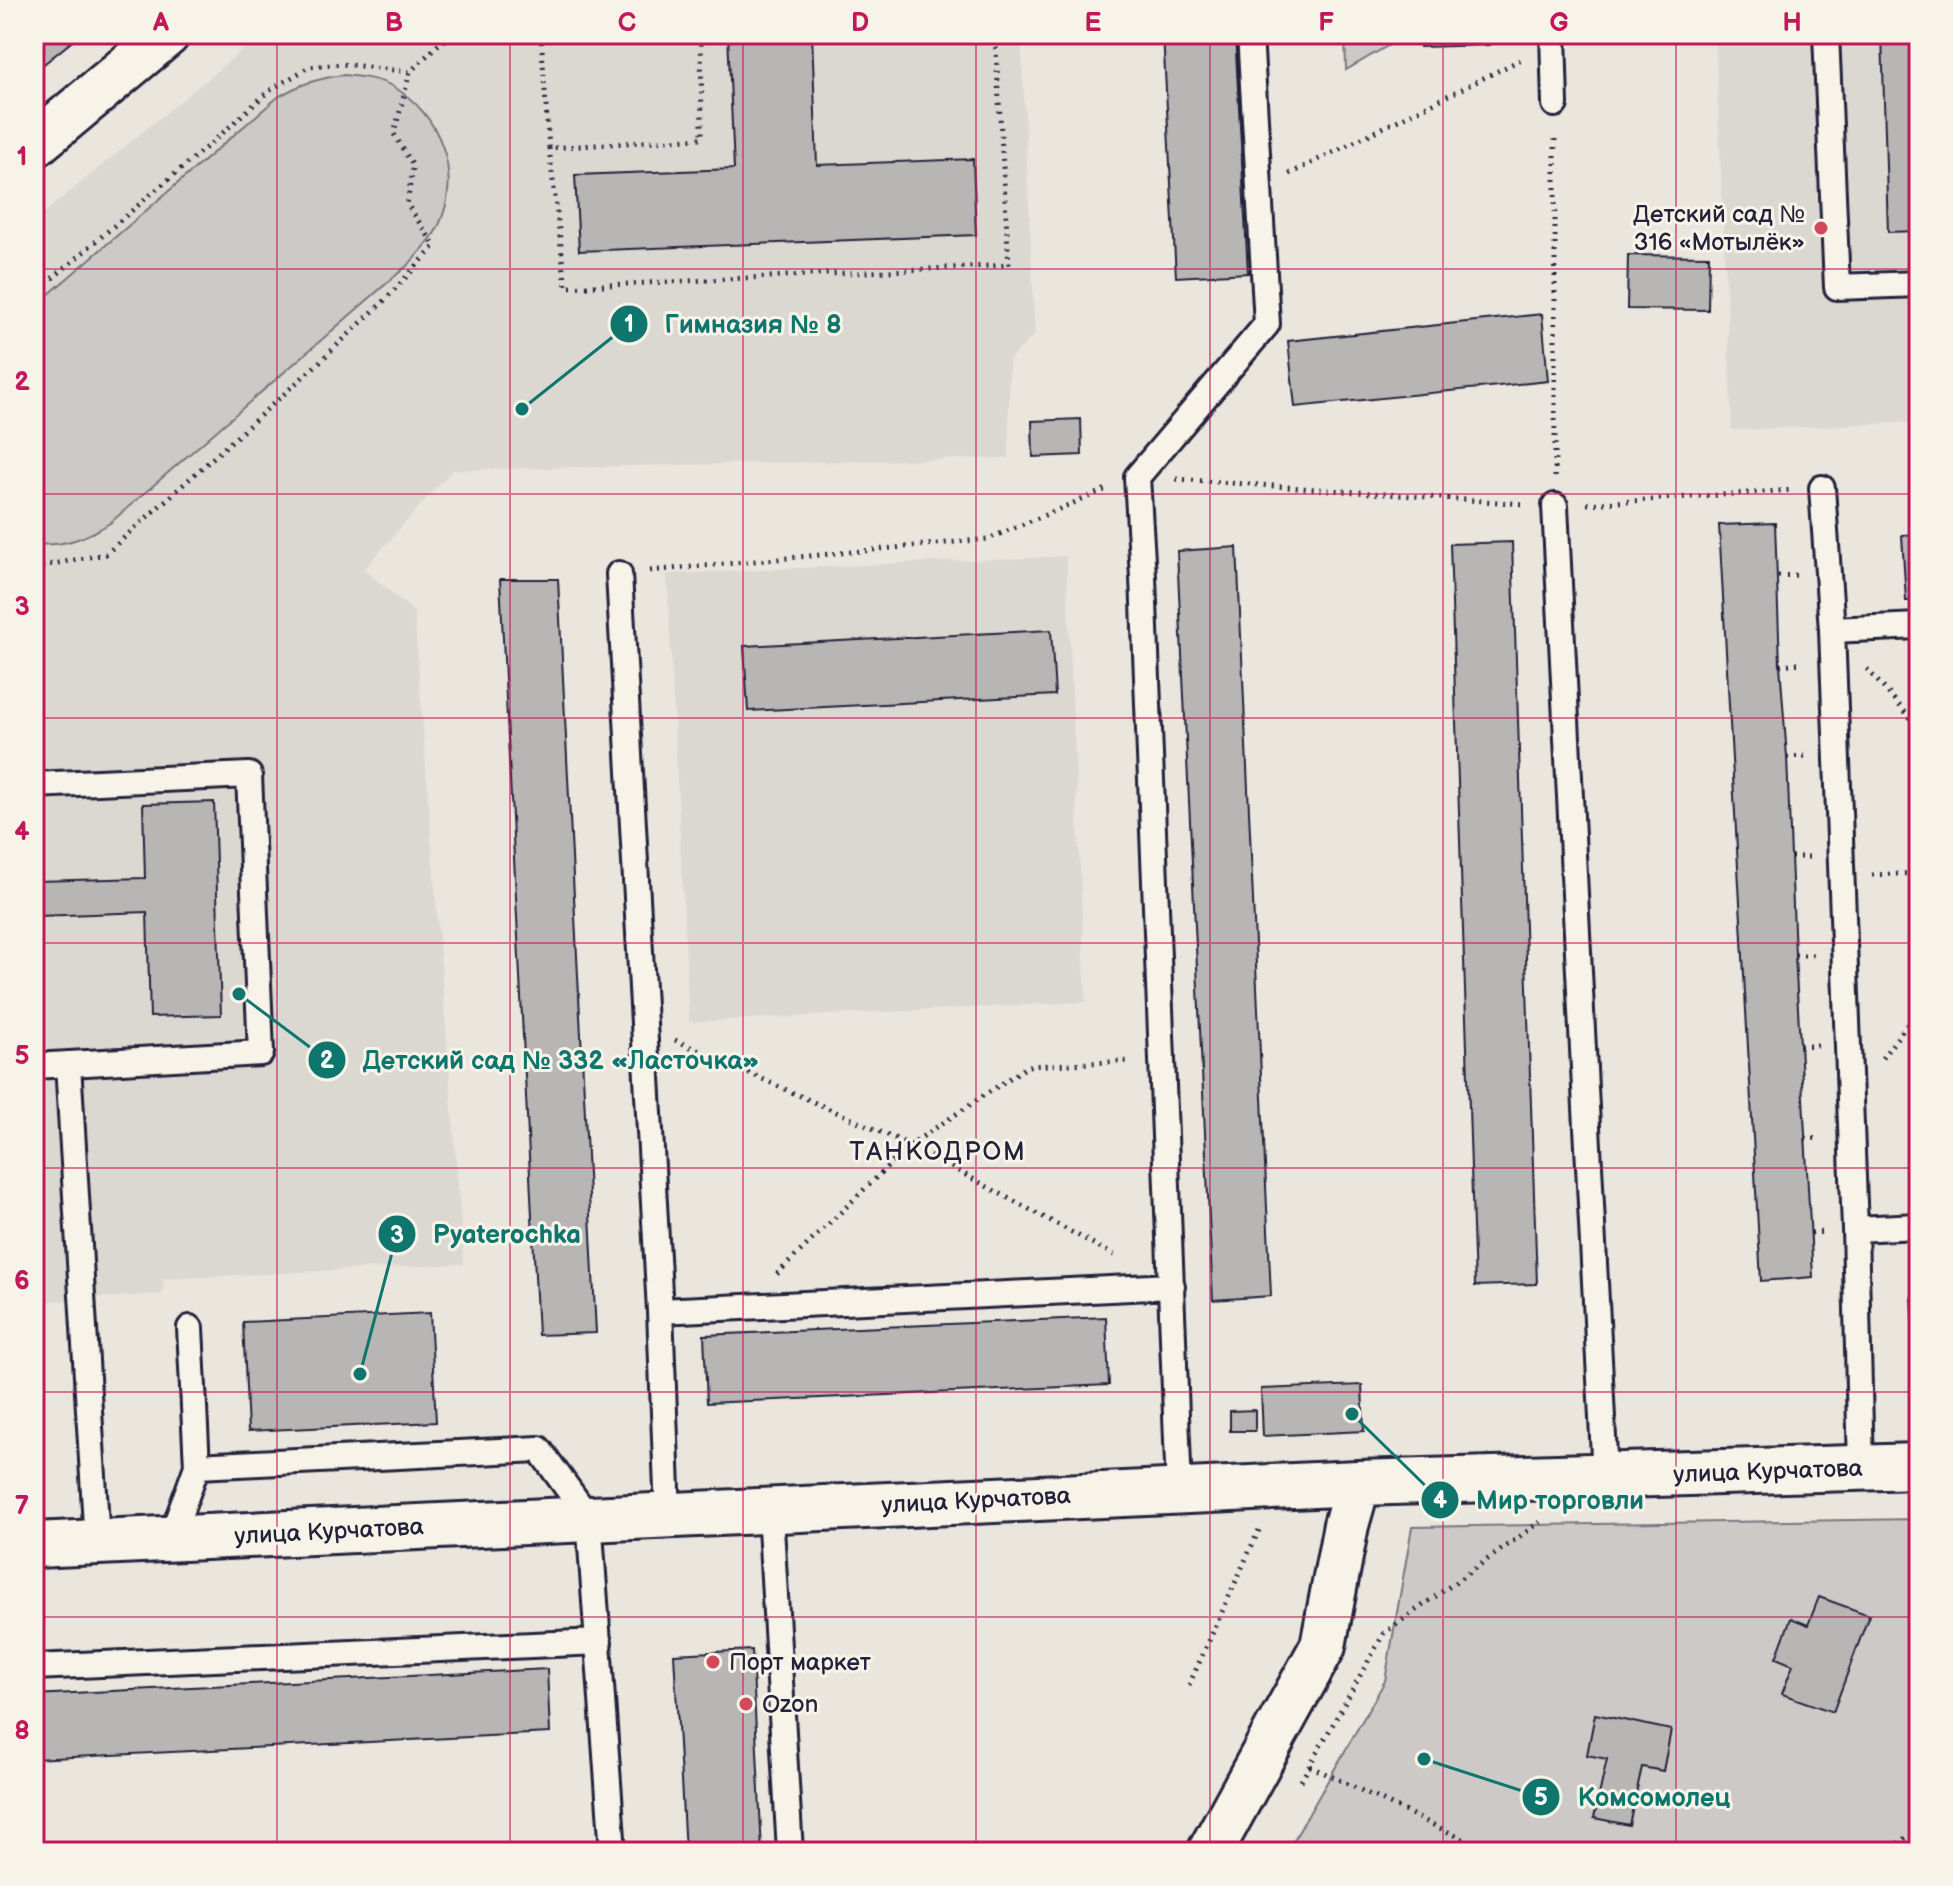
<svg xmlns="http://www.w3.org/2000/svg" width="1953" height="1886" viewBox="0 0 1953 1886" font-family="'Balsamiq Sans',sans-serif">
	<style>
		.built { fill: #dbd8d2 }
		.green { fill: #cdc9c6; stroke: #787680; stroke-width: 2 }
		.building { fill: #b8b6b5; stroke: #22223b; stroke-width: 2 }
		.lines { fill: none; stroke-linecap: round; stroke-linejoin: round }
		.lane-casing { stroke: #22223b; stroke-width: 30 }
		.street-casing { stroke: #22223b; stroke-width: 50 }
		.path { stroke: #22223b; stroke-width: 5; stroke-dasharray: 2 6; stroke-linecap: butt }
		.lane { stroke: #f7f3e8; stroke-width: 24 }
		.street { stroke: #f7f3e8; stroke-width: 44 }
		.grid { fill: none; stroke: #c2185b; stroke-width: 2; stroke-opacity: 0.55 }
		.poi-dot { fill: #d1495b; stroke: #f7f3e8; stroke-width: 3 }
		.labels { text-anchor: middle; stroke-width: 6; stroke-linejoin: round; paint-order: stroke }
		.poi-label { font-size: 24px; fill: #22223b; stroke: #f7f3e8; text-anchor: start }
		.street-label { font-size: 24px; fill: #22223b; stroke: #f7f3e8 }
		.neighbourhood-label { font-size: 26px; letter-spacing: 2px; fill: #22223b; stroke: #f7f3e8 }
		.leader { fill: none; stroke: #0f766e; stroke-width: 3 }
		.callout-dot { fill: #0f766e; stroke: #f7f3e8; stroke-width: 3 }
		.mark-label { font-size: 24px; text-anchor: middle; font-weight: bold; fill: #fff }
		.callout-label { font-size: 26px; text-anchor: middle; font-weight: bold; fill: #0f766e; stroke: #f7f3e8; stroke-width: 6; stroke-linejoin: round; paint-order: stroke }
		.neatline { fill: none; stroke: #c2185b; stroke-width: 3 }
		.grid-label { font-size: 26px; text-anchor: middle; font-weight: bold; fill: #c2185b }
	</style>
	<rect width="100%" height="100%" fill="#eae6de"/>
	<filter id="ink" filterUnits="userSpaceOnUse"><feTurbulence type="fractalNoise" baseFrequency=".0125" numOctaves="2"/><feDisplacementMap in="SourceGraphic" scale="16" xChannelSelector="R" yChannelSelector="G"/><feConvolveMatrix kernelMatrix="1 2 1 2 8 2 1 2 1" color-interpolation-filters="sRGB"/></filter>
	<g filter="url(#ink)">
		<path class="built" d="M262 34H1021L1035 334 1009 360V458L452 470 364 569 414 612 464 1264 164 1279 162 1294 34 1302V221Z
			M1715 34H1919V422L1732 430Z
			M1066 556 1086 1002 689 1022 667 574Z"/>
		<path class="green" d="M1345 34H1403V37L1346 70Z
			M344 75C360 77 377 78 392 86 440 113 463 174 439 225 432 240 420 252 409 264L110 523C86 538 63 547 34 544V307L278 97C300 84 319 78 344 75Z
			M1919 1519V1852H1287L1385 1681 1412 1527Z"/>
		<path class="building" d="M34 34H81L34 72Z
			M728 34H812L817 165 973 159 976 235 579 251 575 175 734 169Z
			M1163 34H1235L1248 273 1176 277Z
			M1419 34H1489V45L1420 47Z
			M1882 34H1919V231L1888 232Z
			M1628 255 1709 256 1708 310 1627 309Z
			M1542 314 1548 381 1295 407 1288 341Z
			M1081 419 1082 455 1033 457 1032 421Z
			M1775 523 1780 665 1787 757 1795 955 1813 1277 1761 1281 1719 525Z
			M1919 534V601H1906L1902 535Z
			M1512 542 1537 1284 1475 1286 1450 544Z
			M1237 547 1271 1296 1213 1300 1177 551Z
			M500 579H558L596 1333 538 1335Z
			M1051 630 1055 695 748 711 744 646Z
			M214 802 221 1015 150 1017 147 912 38 916 41 1024H34V810L37 881 145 878 143 804Z
			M1912 1296H1919V1365L1916 1366Z
			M430 1313 436 1422 248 1431 243 1322Z
			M1106 1317 1109 1385 707 1403 704 1335Z
			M1362 1385 1364 1431 1263 1436 1261 1389Z
			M1255 1410V1431H1230V1411Z
			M1819 1597 1869 1615 1833 1712 1782 1694 1793 1665 1776 1658 1791 1618 1808 1625Z
			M752 1650 762 1852H685L674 1654Z
			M547 1669 550 1733 34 1759V1695Z
			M1595 1714 1671 1730 1663 1771 1642 1767 1629 1825 1594 1818 1607 1759 1587 1755Z"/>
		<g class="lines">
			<g class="lane-casing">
				<path id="lane" d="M1553 34 1555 104
					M1826 34 1837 287 1919 284
					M1822 488 1832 630
					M1555 506 1605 1476
					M619 574 660 1311
					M1919 626 1832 630 1855 1229 1919 1226
					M34 785 249 775 261 1053 34 1066
					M68 1064 97 1542
					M1855 1229 1861 1468
					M190 1328 197 1466
					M1179 1491 1143 577 1137 477 1267 324 1250 34
					M770 1510 790 1852
					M668 1515 660 1311 1172 1286
					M171 1538 197 1466 539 1449 589 1518 613 1852
					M34 1667 599 1642"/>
			</g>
			<g class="street-casing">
				<path id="street" d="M34 145 167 34
					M34 1545 1358 1483 1919 1466
					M1210 1852 1323 1646 1346 1525 1358 1483"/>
			</g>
			<path class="path" d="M541 34 549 148 702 138 701 34
				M549 148 566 287 1009 265 995 34
				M1289 174 1524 58
				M34 294 216 139 269 91 309 67 342 64 410 72
				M1555 477V135
				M1176 479 1525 504
				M1587 504 1793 490
				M34 565 42 566 106 554 313 368 382 303 435 246 407 204 413 166 394 134 410 72 441 42 457 34
				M650 571 988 539 1109 488
				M1778 576 1797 575
				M1780 665 1803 663
				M1867 669 1919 728
				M1787 757 1806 756
				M1791 857H1810
				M1872 875 1919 873
				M1795 955H1814
				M675 1040 910 1145 1114 1255
				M1800 1046 1819 1045
				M1882 1058 1919 1009
				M1805 1139 1820 1138
				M1811 1233 1826 1232
				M777 1274 910 1145 1028 1066 1131 1061
				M1189 1685 1259 1530
				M1310 1766 1465 1840 1467 1852
				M1301 1781 1384 1633 1540 1522
				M1884 1852 1919 1830"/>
			<use href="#lane" class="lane"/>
			<use href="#street" class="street"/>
		</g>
	</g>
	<path class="grid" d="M277 34V1852M510 34V1852M743 34V1852M976 34V1852M1210 34V1852M1443 34V1852M1676 34V1852M34 269H1919M34 494H1919M34 718H1919M34 943H1919M34 1168H1919M34 1392H1919M34 1617H1919"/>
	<g class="poi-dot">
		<circle cx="1821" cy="228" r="8"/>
		<circle cx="713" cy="1662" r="8"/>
		<circle cx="746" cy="1704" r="8"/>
	</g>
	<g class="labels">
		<g class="poi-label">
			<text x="1805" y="222" text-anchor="end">Детский сад №<tspan x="1805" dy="28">316 «Мотылёк»</tspan></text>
			<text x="729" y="1670">Порт маркет</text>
			<text x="762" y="1712">Ozon</text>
		</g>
		<g class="street-label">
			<text transform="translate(1768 1471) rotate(-2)" y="8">улица Курчатова</text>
			<text transform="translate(976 1500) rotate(-3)" y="8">улица Курчатова</text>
			<text transform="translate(329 1531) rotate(-3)" y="8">улица Курчатова</text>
		</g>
		<g class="neighbourhood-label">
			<text x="938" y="1160">ТАНКОДРОМ</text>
		</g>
	</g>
	<path class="leader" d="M522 409L629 324M239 994L327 1060M360 1374L397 1234M1352 1414L1440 1500M1424 1759L1541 1797"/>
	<g class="callout-dot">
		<circle cx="522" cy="409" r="8"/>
		<circle cx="239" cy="994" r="8"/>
		<circle cx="360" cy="1374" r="8"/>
		<circle cx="1352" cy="1414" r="8"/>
		<circle cx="1424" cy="1759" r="8"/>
		<circle cx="629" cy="324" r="20"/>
		<circle cx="327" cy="1060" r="20"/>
		<circle cx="397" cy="1234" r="20"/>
		<circle cx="1440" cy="1500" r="20"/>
		<circle cx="1541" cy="1797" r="20"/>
	</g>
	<g class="mark-label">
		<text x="629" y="332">1</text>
		<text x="327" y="1068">2</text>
		<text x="397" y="1243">3</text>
		<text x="1440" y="1508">4</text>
		<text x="1541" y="1805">5</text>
	</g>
	<g class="callout-label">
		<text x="753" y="333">Гимназия № 8</text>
		<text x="561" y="1069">Детский сад № 332 «Ласточка»</text>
		<text x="507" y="1243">Pyaterochka</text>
		<text x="1560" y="1509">Мир торговли</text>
		<text x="1654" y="1806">Комсомолец</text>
	</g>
	<rect width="1953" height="1886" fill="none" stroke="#f7f3e8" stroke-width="88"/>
	<rect x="44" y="44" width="1865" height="1798" class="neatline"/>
	<g class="grid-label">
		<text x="161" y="31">A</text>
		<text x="394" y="31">B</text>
		<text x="627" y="31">C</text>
		<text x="860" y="31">D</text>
		<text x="1093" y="31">E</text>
		<text x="1326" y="31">F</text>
		<text x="1559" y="31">G</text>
		<text x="1792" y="31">H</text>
		<text x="22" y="165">1</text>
		<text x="22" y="390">2</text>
		<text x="22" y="615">3</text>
		<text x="22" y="840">4</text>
		<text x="22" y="1064">5</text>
		<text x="22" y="1289">6</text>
		<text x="22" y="1514">7</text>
		<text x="22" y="1739">8</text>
	</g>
</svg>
